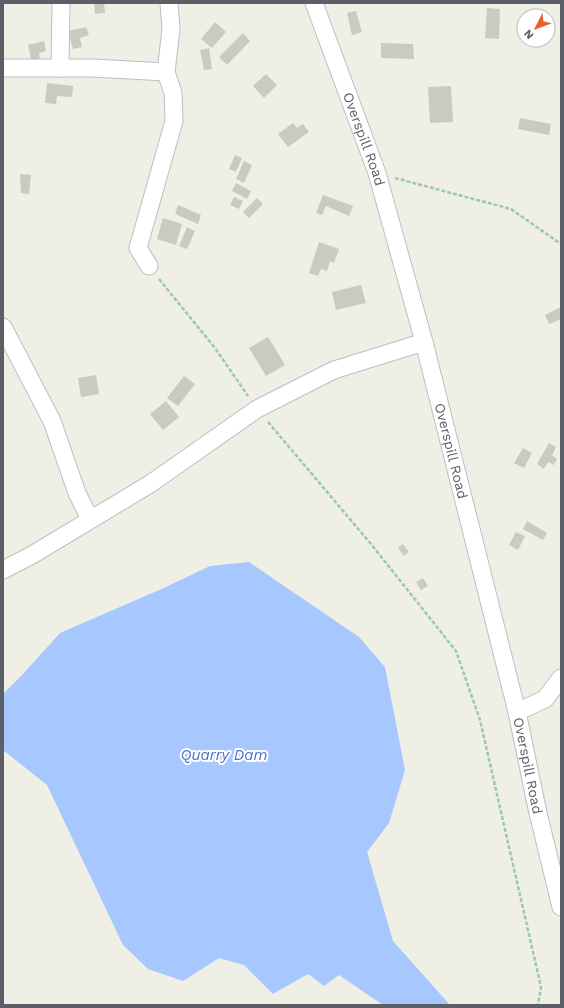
<svg xmlns="http://www.w3.org/2000/svg" width="564" height="1008" viewBox="0 0 564 1008" font-family="'Work Sans',sans-serif">
	<style>
		.water { fill: #a6c8ff }
		.building { fill: #cac9c2 }
		.lines { fill: none; stroke-linecap: round; stroke-linejoin: round }
		.minor-casing { stroke: #bdbec4; stroke-width: 19 }
		.path { stroke: #9bc8b0; stroke-width: 2.5; stroke-dasharray: 4 2; stroke-linecap: butt }
		.minor { stroke: #fff; stroke-width: 17 }
		.labels { text-anchor: middle; stroke-width: 4; stroke-linejoin: round; paint-order: stroke }
		.street-label { font-size: 14px; fill: #5d5f66; stroke: #fff }
		.water-label { font-size: 15px; font-style: italic; fill: #476dc4; stroke: #fff }
	</style>
	<rect width="100%" height="100%" fill="#efefe5"/>
	<path class="water" d="M249 562 359 637 385 667 405 770 389 823 367 852 393 941 450 1005H383L339 975 324 986 308 974 273 994 244 965 219 958 183 981 148 969 123 945 47 785 3 750V694L23 674 60 633 166 587 210 566Z"/>
	<path class="building" d="M94 3H104L105 13 95 14Z
		M487 8 500 9 499 39 485 38Z
		M356 11 362 32 352 35 347 13Z
		M215 22 226 32 212 48 201 39Z
		M86 27 89 35 80 38 82 47 73 49 68 31Z
		M243 33 250 41 227 65 219 57Z
		M44 41 46 51 39 53 40 61 32 63 28 45Z
		M381 43 413 44 414 59 381 58Z
		M209 48 212 69 204 70 200 50Z
		M266 74 277 85 264 98 253 86Z
		M47 83 73 86 72 97 57 96 56 104 45 103Z
		M451 86 453 122 430 123 428 87Z
		M520 118 551 124 549 135 518 129Z
		M293 123 297 128 303 124 309 132 288 147 278 134Z
		M235 155 242 158 236 172 229 169Z
		M244 161 252 165 244 183 236 179Z
		M20 174 31 175 29 194 21 193Z
		M236 183 251 191 247 199 232 191Z
		M323 195 353 206 349 216 326 206 322 215 316 213Z
		M234 197 243 201 239 209 230 205Z
		M257 198 263 204 249 218 243 212Z
		M178 205 201 215 198 224 175 214Z
		M163 218 182 224 176 245 157 239Z
		M187 227 195 231 187 249 179 246Z
		M319 242 339 249 334 263 330 261 327 271 321 269 318 276 309 273Z
		M361 285 366 303 336 310 332 292Z
		M561 307V319L549 324 545 315Z
		M268 337 285 365 266 376 249 348Z
		M96 375 99 394 81 397 78 378Z
		M184 376 195 384 178 406 167 398Z
		M166 401 179 417 163 430 150 414Z
		M549 443 556 447 552 455 557 459 554 465 548 462 544 469 537 464Z
		M523 448 532 453 524 468 514 463Z
		M527 521 547 533 543 540 523 529Z
		M516 532 525 536 518 550 509 545Z
		M403 544 409 552 404 556 398 548Z
		M423 578 428 586 421 590 416 582Z"/>
	<g class="lines">
		<g class="minor-casing">
			<g id="minor">
				<path id="s1" d="M314 3 377 173 424 342 517 712 538 813 561 907"/>
				<path d="M3 68H93L166 72"/>
				<path d="M60 68 61 3"/>
				<path d="M149 266 138 248 174 121 173 93 166 72 171 29 169 3"/>
				<path d="M3 327 52 421 77 493 90 519"/>
				<path d="M3 570 32 555 150 484 257 409 334 370 424 342"/>
				<path d="M517 712 545 699 561 678"/>
			</g>
		</g>
		<path class="path" d="M395 178 511 209 561 244
			M159 279 215 348 248 396
			M268 422 371 544 456 651 480 720 541 987 538 1005"/>
		<use href="#minor" class="minor"/>
	</g>
	<g class="labels">
		<g class="street-label">
			<text dy="5" stroke="none"><textPath href="#s1" startOffset="145">Overspill Road</textPath></text>
			<text dy="5" stroke="none"><textPath href="#s1" startOffset="469">Overspill Road</textPath></text>
			<text dy="5" stroke="none"><textPath href="#s1" startOffset="793">Overspill Road</textPath></text>
		</g>
		<g class="water-label">
			<text x="224" y="760">Quarry Dam</text>
		</g>
	</g>
	<rect width="564" height="1008" fill="none" stroke="#5d5f66" stroke-width="8"/>
	<g transform="translate(536 28) rotate(228)"><circle r="19" fill="#ffffff" stroke="#bebfc2"/>
	<path d="M0-3L7 15L0 10L-7 15Z" fill="#e96131"/>
	<text y="-6" font-size="11" font-weight="bold" text-anchor="middle" fill="#5d5f66">N</text>
	</g>
</svg>
